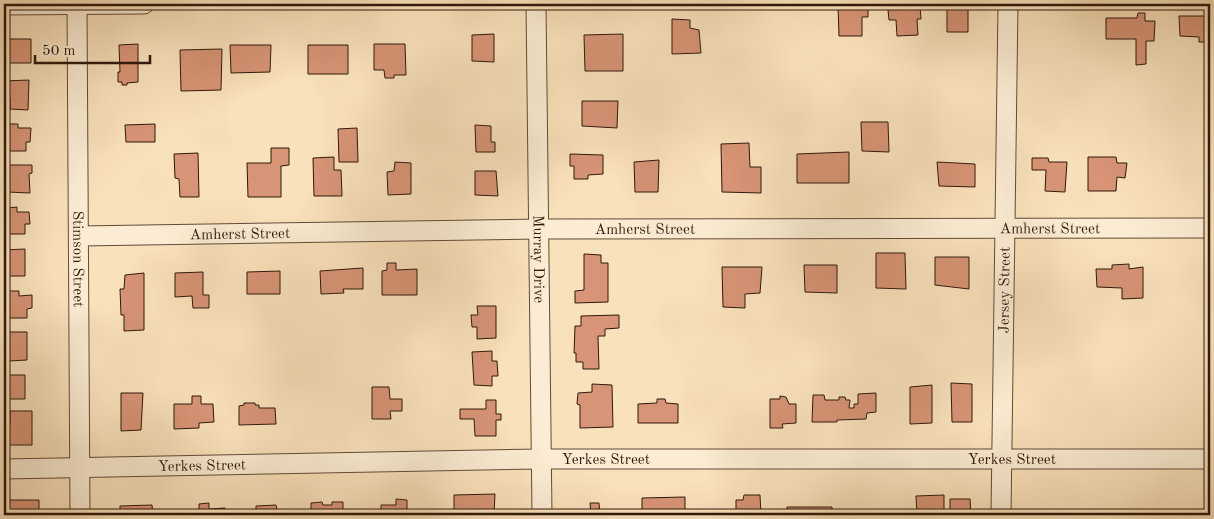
<svg xmlns="http://www.w3.org/2000/svg" width="1214" height="519" viewBox="0 0 1214 519" font-family="'Old Standard TT',serif">
	<style>
		.building { fill: #d79476; stroke: #2f190b }
		.lines { fill: none; stroke-linecap: round; stroke-linejoin: round }
		.street-casing { stroke: #624b37; stroke-width: 21 }
		.street { stroke: #fbecd3; stroke-width: 19 }
		.labels { text-anchor: middle; stroke-width: 4.5; stroke-linejoin: round; paint-order: stroke }
		.street-label { font-size: 15px; fill: #2f190b; stroke: #fbecd3 }
	</style>
	<rect width="100%" height="100%" fill="#f9e1bb"/>
	<filter id="stains"><feTurbulence type="fractalNoise" baseFrequency=".004" numOctaves="4"/><feColorMatrix values="0 0 0 0 .2 0 0 0 0 .09 0 0 0 0 .02 0 0 0 .5 -.17"/></filter>
	<radialGradient id="worn" r=".72"><stop offset=".6" stop-color="#630" stop-opacity="0"/><stop offset="1" stop-color="#630" stop-opacity=".3"/></radialGradient>
	<path class="building" d="M894 4H909V6H920L921 19H917L918 35 897 36 896 20H889L888 10 894 8Z
		M953 4H963V7L968 6V32H947V8L953 6Z
		M838 6H868V17H862V36H839Z
		M1138 13H1145V21H1155L1154 41H1146V64L1136 65V39H1106V18H1137Z
		M1179 16H1210V42H1199V37L1180 36Z
		M672 19 690 20V28L699 30 701 53 672 54Z
		M494 34V62L472 61V35Z
		M623 34V71H585L584 35Z
		M4 39H31V63H8L7 54H4Z
		M138 44V82L127 83V85H122V82H118V72H120L119 45Z
		M374 44H405L406 75H394V78H385L384 70H374Z
		M230 45H271L270 72 231 73Z
		M308 45H348V74H308Z
		M222 49 221 90 181 91 180 50Z
		M29 80 28 110 10 109V98L4 99V81Z
		M582 101H618L617 128 582 126Z
		M861 122H888L889 152 862 151Z
		M4 124H18V128H31L30 142H26V151H8V132H4Z
		M155 124V142H126L125 125Z
		M475 125 491 126V142H495V152H476Z
		M357 128 358 162H339L338 129Z
		M749 143 750 167H761V193L722 192 721 144Z
		M271 148H289V165L281 166V197H248L247 163H271Z
		M849 152V183H797V154Z
		M198 153 199 197H180L179 179 175 178 174 154Z
		M570 154 603 155V174L588 175V179H574V166H570Z
		M334 157V170H341L342 196H314L313 158Z
		M1088 157H1116L1117 163H1127L1125 178 1117 177 1116 191H1088Z
		M1032 158H1048L1049 162H1067L1065 192 1045 191 1046 170H1032Z
		M659 160 658 192H635L634 162Z
		M395 162 411 163V194L388 195 387 172 394 171Z
		M937 162 975 164V187L939 186Z
		M7 165H32V173L29 174 30 193 7 192Z
		M475 171H496L498 196 475 195Z
		M17 207V212H29L30 224H25V234H8V208Z
		M25 249V276H7L6 264H4V250Z
		M876 253H905L906 289 876 288Z
		M584 254 601 255V263H608V302L575 303V291L584 290Z
		M935 257H969V289L935 285Z
		M387 263H396V270L417 269V295H382V271L387 270Z
		M1129 264V269L1143 267V298L1122 299V288L1097 287 1096 269H1112V265Z
		M804 265H837V293L805 292Z
		M722 267H762L760 293 745 294V308L723 307Z
		M363 268V289H343L344 293 321 294 320 271Z
		M280 271V294H247V272Z
		M203 272V295H209V308H193L192 296 175 297V273Z
		M144 273V330L124 331V315H121L120 289H124L125 275Z
		M4 291H19V296L32 295V308L27 309V318H8V299H4Z
		M477 306H496V338L477 339V327H472L471 315H478Z
		M619 315V328L605 329V336H598L599 369H583V362H576V353H574L575 326H581V316Z
		M6 332H27V360L9 361V341H6Z
		M492 351V361H497L498 376H492V386L474 385 472 352Z
		M4 375H25V399H5Z
		M951 383 972 384V422H952Z
		M592 384 612 385 613 427 580 428V405L577 404 578 393 592 392Z
		M932 385V423L910 424V387Z
		M372 387H389L390 399H402V411H390L391 419H372Z
		M121 393H143L141 430 121 431Z
		M876 393V412L867 413 866 419 837 420V422H812L813 395H824L825 400H839V397H845L846 400H850L849 408H854V404H858V394Z
		M192 396H201V404H213L214 422 199 423V428L174 429V404H192Z
		M780 396 786 397 789 404H796V423L782 424 783 428H770V399H780Z
		M657 399H665L666 403 678 404V423H638V404L657 403Z
		M486 400H496V414H501V420H496V436H475L474 419H460V409H486Z
		M244 403H255V405H259V408H275L276 424 239 425V406L244 405Z
		M10 411H32V445H4V424H10Z
		M495 494 494 515H471V511L454 510V495Z
		M744 495H760L761 515H736V500H743Z
		M944 495V515H917L916 496Z
		M685 497V515H642V498Z
		M396 499 407 500V515H381V505H396Z
		M950 499H970L971 515H950Z
		M5 500H39V515L6 514Z
		M322 502 323 505H332V502H343V515H311V503Z
		M209 503V509L225 508 224 515H199V504Z
		M590 503H599L600 515H591Z
		M152 505 153 515H120V506Z
		M276 505 277 510H297V515H250V511L256 510V506Z
		M787 507H832V515H787Z
		M855 512 892 513V515H855Z"/>
	<g class="lines">
		<g class="street-casing">
			<g id="street">
				<path id="s1" d="M77 4 80 515"/>
				<path id="s2" d="M536 4 542 515"/>
				<path d="M4 5 144 4"/>
				<path id="s3" d="M80 236 538 229 1210 228"/>
				<path id="s4" d="M4 469 541 459H1210"/>
				<path id="s5" d="M1001 515 1008 4"/>
			</g>
		</g>
		<use href="#street" class="street"/>
	</g>
	<g class="labels">
		<g class="street-label">
			<text dy="5" stroke="none"><textPath href="#s3" startOffset="970">Amherst Street</textPath></text>
			<text dy="5" stroke="none"><textPath href="#s3" startOffset="565">Amherst Street</textPath></text>
			<text dy="5" stroke="none"><textPath href="#s3" startOffset="160">Amherst Street</textPath></text>
			<text dy="5" stroke="none"><textPath href="#s1" startOffset="255">Stimson Street</textPath></text>
			<text dy="5" stroke="none"><textPath href="#s2" startOffset="255">Murray Drive</textPath></text>
			<text dy="5" stroke="none"><textPath href="#s5" startOffset="225">Jersey Street</textPath></text>
			<text dy="5" stroke="none"><textPath href="#s4" startOffset="602">Yerkes Street</textPath></text>
			<text dy="5" stroke="none"><textPath href="#s4" startOffset="1008">Yerkes Street</textPath></text>
			<text dy="5" stroke="none"><textPath href="#s4" startOffset="198">Yerkes Street</textPath></text>
		</g>
	</g>
	<rect width="1214" height="519" fill="none" stroke="#f9e1bb" stroke-width="20"/>
	<rect x="5" y="5" width="1204" height="509" fill="none" stroke="#2f190b" stroke-width="2.5"/>
	<rect x="10" y="10" width="1194" height="499" fill="none" stroke="#2f190b"/>
	<path d="M35 55v8h115v-8" fill="none" stroke="#2f190b" stroke-width="2.5"/>
	<text x="42" y="55" font-size="15" fill="#2f190b" stroke="#fbecd3" stroke-width="4" paint-order="stroke">50 m</text>
	<rect width="100%" height="100%" filter="url(#stains)"/>
	<rect width="100%" height="100%" fill="url(#worn)"/>
</svg>
